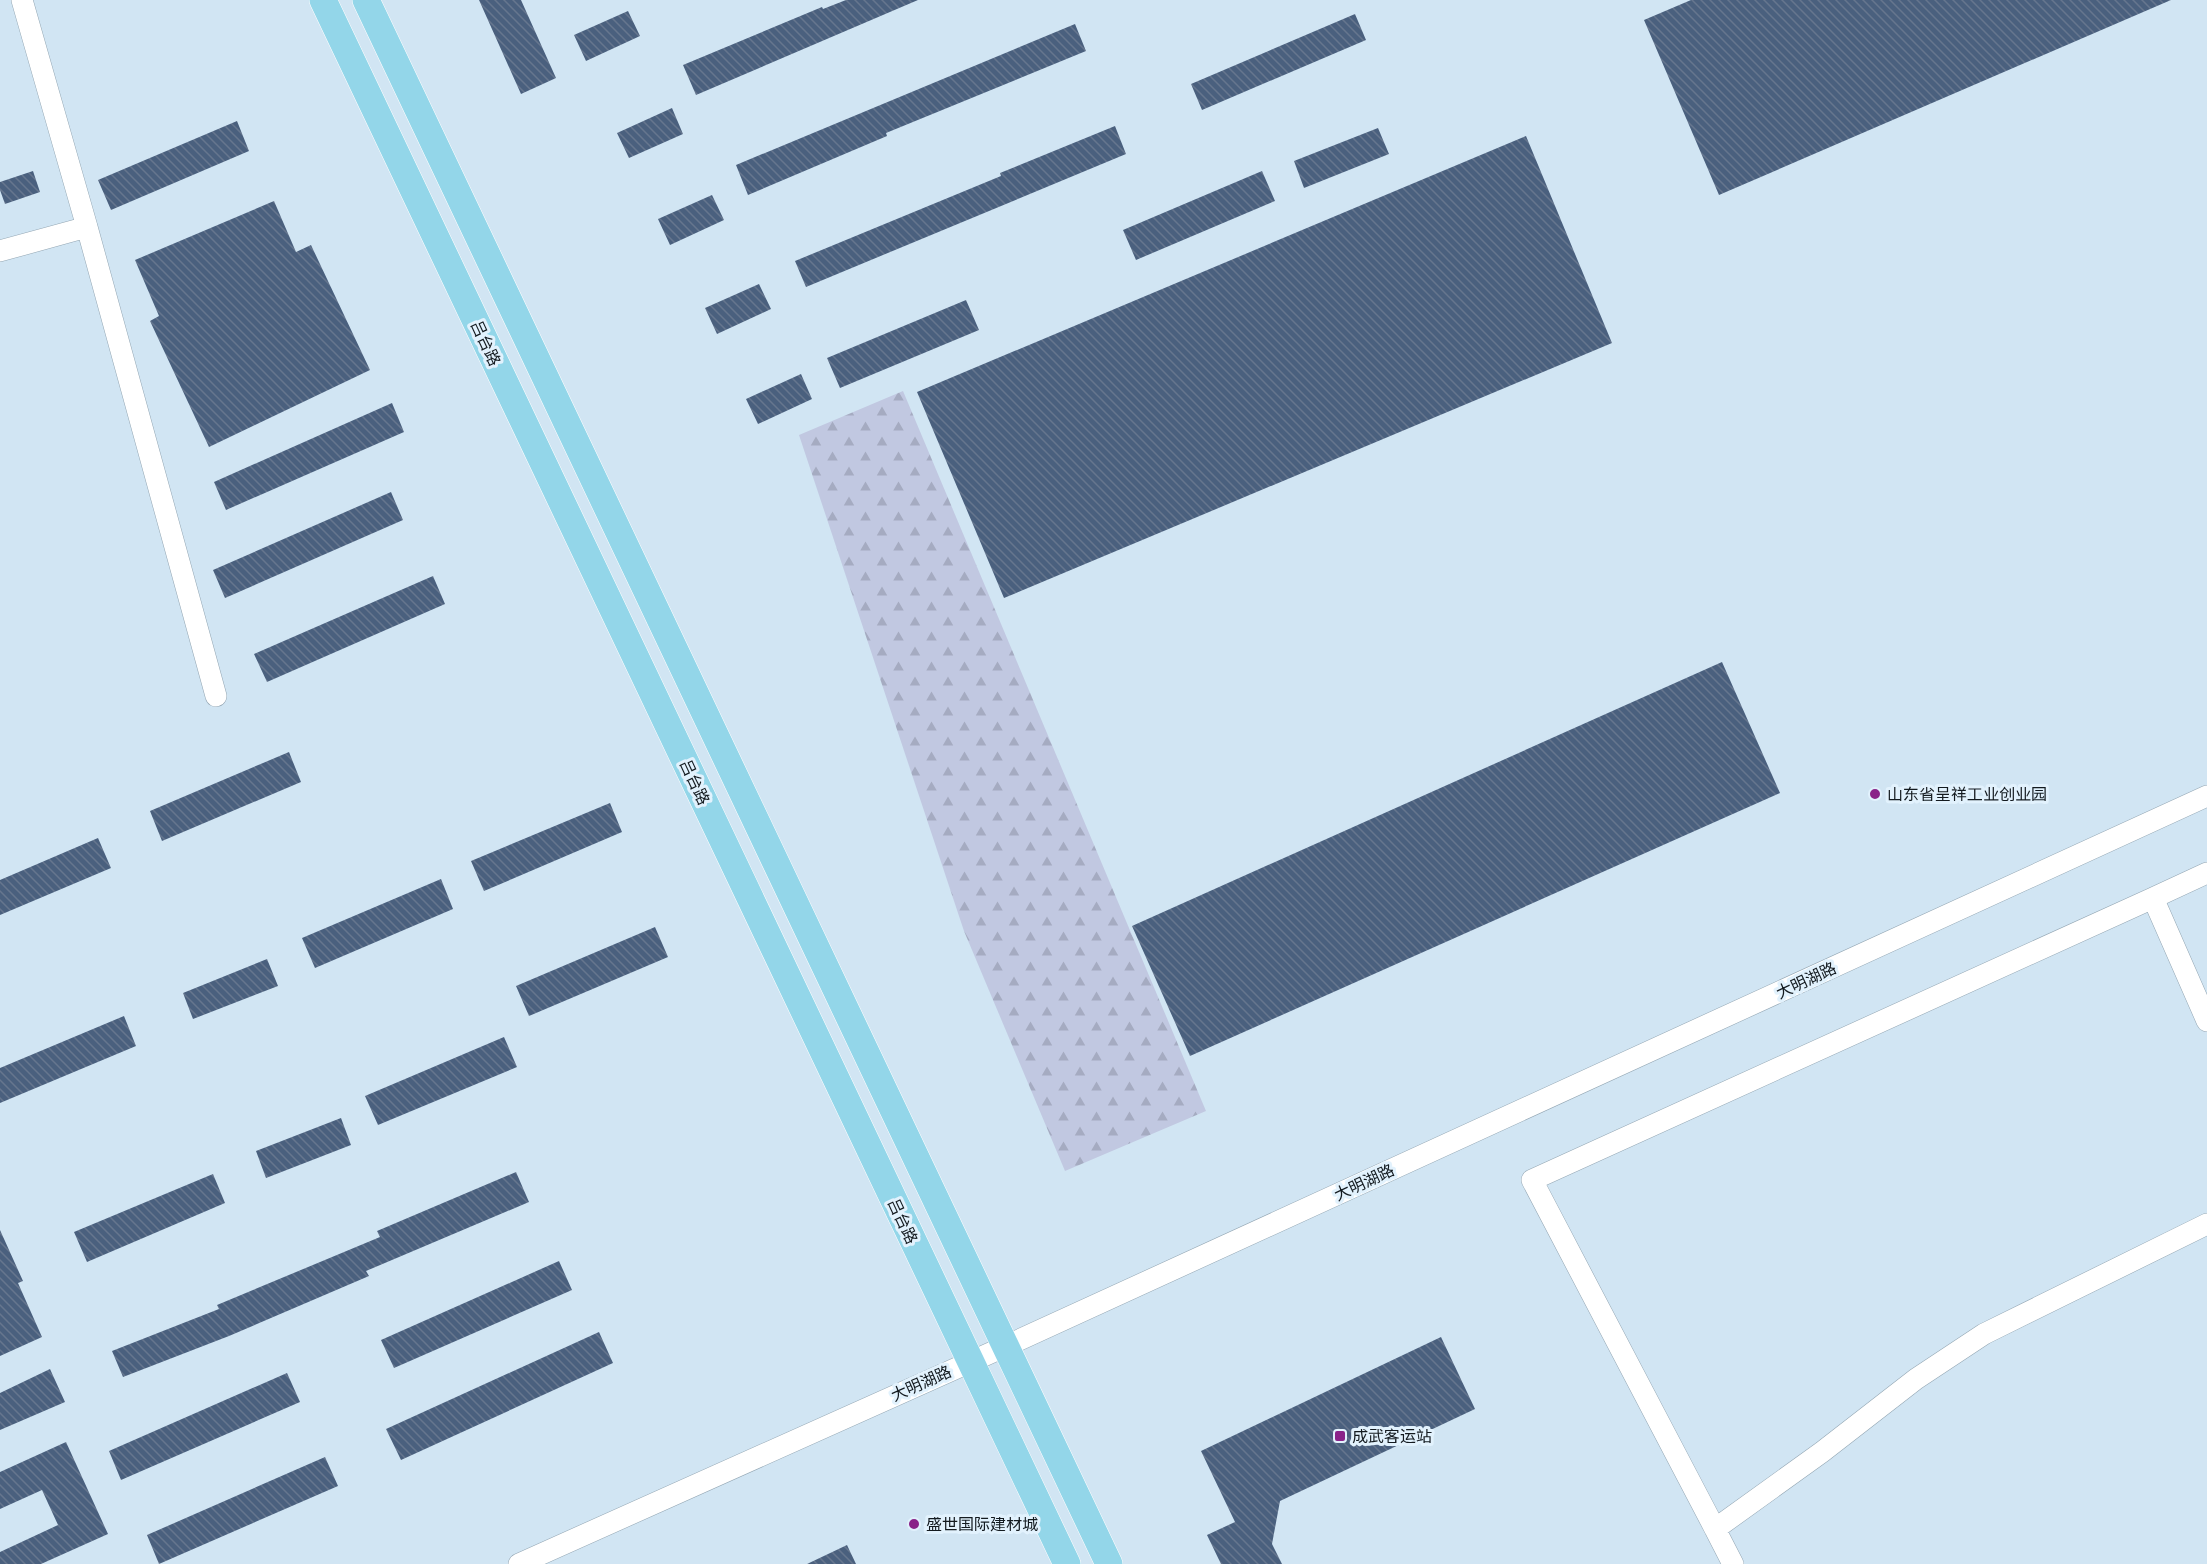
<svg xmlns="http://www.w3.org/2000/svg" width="2207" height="1564" viewBox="0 0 2207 1564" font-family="'Asap Condensed','Noto Sans SC',sans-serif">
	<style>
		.forest { fill: url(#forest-firs) }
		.building { fill: url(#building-back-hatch) }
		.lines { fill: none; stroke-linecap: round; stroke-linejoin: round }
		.minor-casing { stroke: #93a6b3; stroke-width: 22 }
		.major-casing { stroke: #fff; stroke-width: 28 }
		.minor { stroke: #fff; stroke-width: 21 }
		.major { stroke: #93d6e9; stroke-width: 27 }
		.poi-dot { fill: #8a2389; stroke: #e2f2fd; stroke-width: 2 }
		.labels { text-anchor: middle; stroke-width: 6; stroke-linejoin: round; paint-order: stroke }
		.street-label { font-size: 16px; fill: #131a1f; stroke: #e2f2fd }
		.poi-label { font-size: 16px; fill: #131a1f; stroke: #e2f2fd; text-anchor: start }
	</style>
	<defs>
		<pattern id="forest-firs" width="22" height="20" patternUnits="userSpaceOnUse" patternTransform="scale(1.5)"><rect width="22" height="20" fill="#c1c8e1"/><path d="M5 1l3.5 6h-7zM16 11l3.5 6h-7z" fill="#a5abc1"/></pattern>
		<pattern id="building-back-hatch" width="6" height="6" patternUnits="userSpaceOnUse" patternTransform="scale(1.5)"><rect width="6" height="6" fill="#4a607e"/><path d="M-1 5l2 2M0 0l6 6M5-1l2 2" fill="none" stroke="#66768e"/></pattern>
	</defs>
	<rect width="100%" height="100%" fill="#d1e5f3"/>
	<path class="forest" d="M903 391 1206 1111 1065 1171 964 931 799 435Z"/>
	<path class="building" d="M479 0H521L556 78 521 94Z
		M846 0H918L696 95 683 65 822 7 823 9Z
		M1691 0H2171L1719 195 1644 20Z
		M628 11 640 36 586 61 574 35Z
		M1355 14 1366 40 1202 110 1191 84Z
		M1075 24 1086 51 886 133 887 136 748 195 736 165Z
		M672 108 683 134 629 158 617 133Z
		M237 121 249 151 111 210 98 180Z
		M1115 126 1126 154 806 287 795 261 1001 176 1000 173Z
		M1378 128 1389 154 1304 188 1294 161Z
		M1526 136 1612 343 1004 598 917 392Z
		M33 171 40 192 5 204 0 190V182Z
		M1262 171 1275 201 1136 260 1123 230Z
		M712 195 724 220 670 245 658 219Z
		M274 201 296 252 311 245 370 370 209 447 150 321 159 316 135 260Z
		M759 284 771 309 717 334 705 308Z
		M966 300 979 330 840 388 827 358Z
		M801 374 812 399 758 424 746 399Z
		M392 403 404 432 226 510 214 482Z
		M391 492 403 520 225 598 213 570Z
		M433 576 445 604 267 682 254 654Z
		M1722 662 1780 793 1190 1056 1132 926Z
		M289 752 301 782 162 841 150 811Z
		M610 803 622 832 484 891 471 861Z
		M98 838 111 868 0 915V880Z
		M441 879 453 909 315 968 302 938Z
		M655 927 668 957 529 1016 516 986Z
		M267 959 278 986 193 1019 183 993Z
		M124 1016 136 1046 0 1103V1068Z
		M504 1037 517 1067 378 1125 365 1096Z
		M341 1118 351 1145 266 1178 256 1151Z
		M516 1172 529 1202 366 1271 369 1276 229 1336 123 1377 112 1351 219 1309 217 1305 380 1237 377 1231Z
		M213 1174 225 1203 87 1262 74 1232Z
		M0 1230 23 1281 18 1283 42 1337 0 1356Z
		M559 1261 572 1290 394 1368 381 1340Z
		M599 1332 613 1363 401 1460 386 1429Z
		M1441 1337 1475 1409 1280 1501 1272 1544 1282 1564H1221L1207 1535 1235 1522 1201 1451Z
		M50 1369 65 1402 0 1430V1393Z
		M287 1373 300 1402 121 1480 109 1451Z
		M66 1442 108 1534 41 1564H0V1552L58 1525 42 1490 0 1509V1472Z
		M325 1457 338 1486 159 1564 147 1535Z
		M847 1545 856 1564H807Z"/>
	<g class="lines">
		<g class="minor-casing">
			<path id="minor" d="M87 227 216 696
				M0 251 87 227 22 0
				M2153 898 2207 873
				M2207 1021 2153 898 1532 1180 1715 1529 1822 1452 1916 1379 1984 1334 2207 1224
				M1715 1529 1733 1564
				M519 1564 1006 1346 2207 796"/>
		</g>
		<g class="major-casing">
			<path id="major" d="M323 0 1067 1564
				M366 0 1109 1564"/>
		</g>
		<use href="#minor" class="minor"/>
		<use href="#major" class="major"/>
	</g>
	<g class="poi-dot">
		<circle cx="1875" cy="794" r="6"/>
		<rect x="1334" y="1430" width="12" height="12" rx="3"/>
		<circle cx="914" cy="1524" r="6"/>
	</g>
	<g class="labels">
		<g class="street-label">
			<text transform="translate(486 343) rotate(65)" y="6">吕台路</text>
			<text transform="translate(695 782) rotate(65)" y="6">吕台路</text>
			<text transform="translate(1806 980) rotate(-25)" y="6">大明湖路</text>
			<text transform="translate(1364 1182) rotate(-25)" y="6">大明湖路</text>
			<text transform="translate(903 1221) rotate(65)" y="6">吕台路</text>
			<text transform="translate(921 1383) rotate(-24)" y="6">大明湖路</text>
		</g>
		<g class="poi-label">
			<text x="1887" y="800">山东省呈祥工业创业园</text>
			<text x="1352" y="1442">成武客运站</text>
			<text x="926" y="1530">盛世国际建材城</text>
		</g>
	</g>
</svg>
